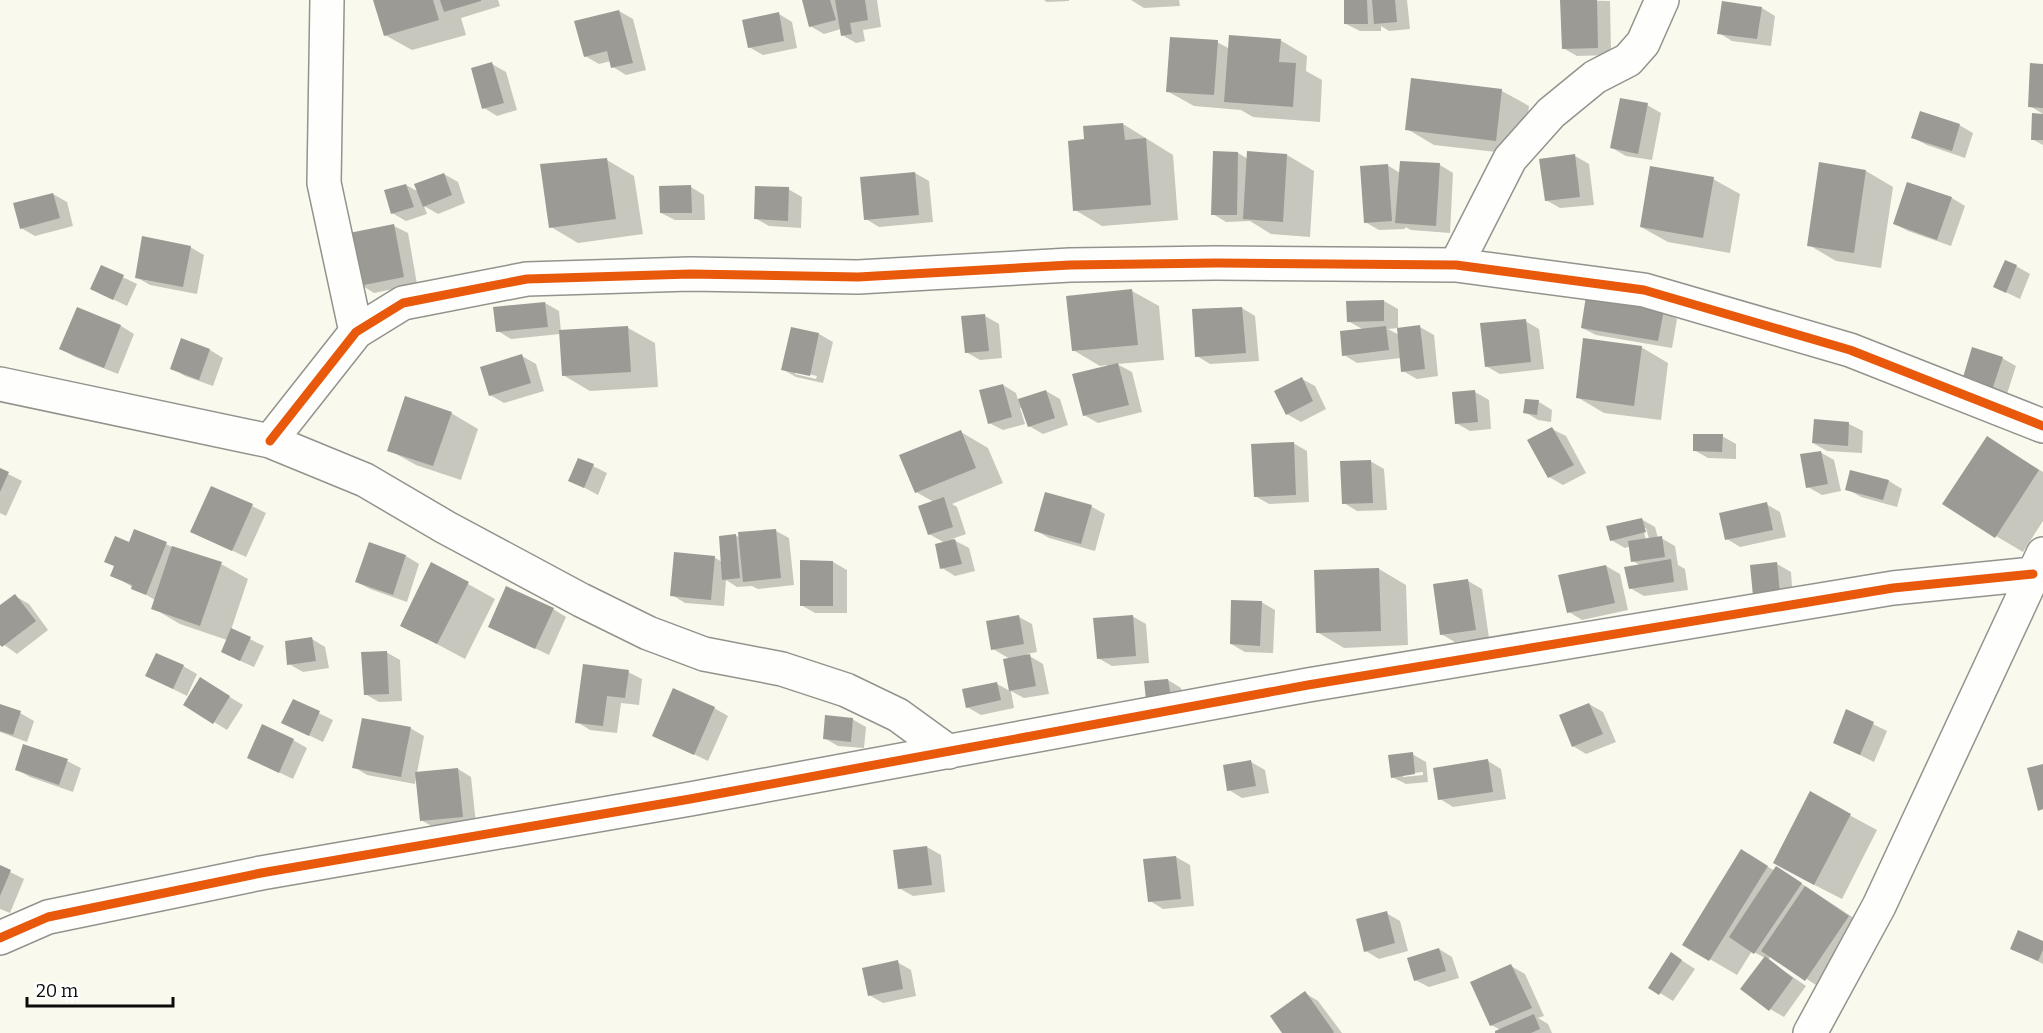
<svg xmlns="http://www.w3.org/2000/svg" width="2043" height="1033" viewBox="0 0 2043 1033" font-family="Bitter,serif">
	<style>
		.shadow { fill: #0003; fill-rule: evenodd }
		.building { fill: #9c9a94 }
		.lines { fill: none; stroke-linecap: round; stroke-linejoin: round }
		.minor-casing { stroke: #93928d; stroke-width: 36 }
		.tertiary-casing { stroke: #93928d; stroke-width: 36 }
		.minor { stroke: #fefefc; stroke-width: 33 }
		.tertiary { stroke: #fefefc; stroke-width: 33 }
		.cycleway-casing { stroke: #fff; stroke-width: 13 }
		.cycleway { stroke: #e8590c; stroke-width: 9 }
	</style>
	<rect width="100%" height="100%" fill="#faf9ee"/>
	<path class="shadow" d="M375 0H498L500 6 461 18 466 35 412 50 385 35Z
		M803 0H877L881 27 863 30 865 41 856 43 842 35 841 29 824 34 810 26Z
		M1044 0H1069V1L1047 2Z
		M1131 0H1179L1180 6 1144 8Z
		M1345 0H1407L1410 29 1389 31 1381 26V31H1360L1346 24Z
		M1562 0 1610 1 1611 55 1577 56 1563 48Z
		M1762 8 1775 16 1771 46 1732 41 1719 33Z
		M619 11 633 19 646 70 626 75 613 67 611 61 599 64 585 56Z
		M779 14 792 22 797 48 763 55 749 47Z
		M1280 40 1307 56 1306 71 1322 80 1320 122 1253 117 1241 110 1194 106 1167 91 1217 42 1230 49Z
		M492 64 506 72 517 110 497 116 484 108Z
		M2043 65V114L2030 106Z
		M1413 80 1502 91 1529 106 1523 155 1434 145 1407 129Z
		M1647 105 1661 113 1652 160 1626 156 1612 148Z
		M2043 115V145L2032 139Z
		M1123 124 1173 155 1178 220 1102 226 1075 210 1086 140Z
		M1959 125 1973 133 1965 158 1927 145 1913 138Z
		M1238 153 1248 159 1287 155 1314 171 1310 237 1271 234 1250 221 1226 222 1213 214Z
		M1575 156 1589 164 1594 205 1560 208 1546 200Z
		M607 160 634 176 643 234 578 243 551 227Z
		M1387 165 1400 173 1440 165 1453 173 1450 233 1411 230 1405 227V229L1379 230 1365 222Z
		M1866 171 1893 187 1881 268 1836 261 1809 245Z
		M915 173 929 181 933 222 879 227 866 219Z
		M444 174 458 182 465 203 438 214 424 206 427 214 406 221 392 213 406 185 419 192Z
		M1713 179 1740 194 1730 253 1668 242 1641 227Z
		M691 187 704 195 705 220H675L661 213Z
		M788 189 802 197 801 228 769 226 755 218Z
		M53 194 67 202 73 226 35 236 21 228Z
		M1952 198 1965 206 1951 246 1908 231 1895 224Z
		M394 226 408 233 417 284 374 293 361 285Z
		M190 247 204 255 197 294 150 285 136 277Z
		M2016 266 2030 274 2020 299 1995 287Z
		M102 267 137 284 127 306 92 289Z
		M1132 291 1159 306 1164 360 1117 364 1132 372 1142 412 1098 423 1084 415 1107 365 1100 366 1073 350Z
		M1384 301 1398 309V328L1388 329 1399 335 1420 327 1434 335 1438 376 1417 379 1403 371 1401 358 1357 363 1344 355 1364 330 1348 321Z
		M545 303 559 311 561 332 628 328 655 343 658 387 590 391 563 375 560 334 511 339 498 331Z
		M1242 308 1255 316 1259 361 1210 364 1197 356Z
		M77 309 121 326 134 334 118 374 75 357 61 349Z
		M1663 311 1677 319 1672 348 1596 335 1582 328Z
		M985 316 999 324 1002 358 980 360 966 352Z
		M1525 321 1539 329 1544 369 1500 374 1486 366Z
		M792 328 819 334 833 342 823 383 796 377 782 369ZM795 371 817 376 816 379 795 374Z
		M182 339 210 350 223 358 213 386 185 376 172 368Z
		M1641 347 1668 363 1661 420 1604 413 1577 397Z
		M522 356 536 364 544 391 504 403 490 395Z
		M2002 358 2016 366 2005 400 1977 391Z
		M1302 379 1315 386 1326 409 1301 422 1287 414Z
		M1003 385 1016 393 1018 400 1046 391 1060 399 1068 425 1043 434 1029 426 1023 407 1020 408 1025 424 1003 430 989 423Z
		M1475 392 1489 400 1491 429 1470 431 1456 423Z
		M1539 402 1552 410 1551 422 1538 420 1525 412Z
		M451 413 478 429 461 480 416 465 389 450Z
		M1816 421 1849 424 1863 431 1862 453 1827 451 1813 443Z
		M1552 429 1566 436 1586 473 1563 485 1549 477Z
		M961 432 988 448 1003 483 952 504 957 507 966 534 952 539 969 548 975 571 955 576 942 568 945 543 929 534 934 502 916 492Z
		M1722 436 1736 444V459L1708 458 1694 450Z
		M1987 438 2043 472V521L2023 552 1996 536Z
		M1293 443 1307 451 1309 502 1269 504 1255 496Z
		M1820 452 1834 460 1841 491 1822 495 1808 487Z
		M1370 461 1384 469 1387 510 1357 511 1344 503Z
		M593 466 607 473 598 495 570 480Z
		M0 470 22 481 6 516 0 513Z
		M1889 481 1902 489 1897 507 1861 497 1847 489Z
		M1046 494 1092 507 1105 514 1095 551 1049 538 1035 530Z
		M1766 504 1780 512 1786 537 1740 547 1727 539Z
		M252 506 266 513 246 557 192 532Z
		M1641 519 1655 527 1658 538H1661L1675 546 1678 565 1685 569 1688 590 1644 596 1630 588 1641 566 1633 561 1631 546 1625 548 1611 540ZM1643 528H1646L1649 539 1646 540Z
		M135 531 175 548 221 564 248 579 231 630 264 646 254 667 236 659 227 640 180 624 153 608 155 600 112 575Z
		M776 531 789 538 794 585 758 589 752 586 737 587 726 580 724 606 685 603 672 595 714 557 722 562 735 535 740 538Z
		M370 543 406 556 419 564 407 602 370 589 357 582Z
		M801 562H833L847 570V613H815L801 605Z
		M432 564 495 599 465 659 401 625Z
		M1777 564 1791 572 1793 601 1769 603Z
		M1606 566 1620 574 1628 610 1582 620 1569 612Z
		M1379 569 1406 585 1408 645 1344 648 1317 632Z
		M1468 581 1482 589 1489 638 1455 642 1441 634Z
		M15 596 29 604 48 630 17 654 0 642V607Z
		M1261 602 1275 610 1273 653 1245 652 1231 644Z
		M553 609 566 617 549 655 489 626Z
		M1132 616 1146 624 1149 663 1112 666 1098 658Z
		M1019 617 1032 624 1037 652 1026 654 1043 664 1049 694 1024 698 1011 691 1014 708 981 715 967 707 997 684 1010 691 1004 660 1010 659 993 649Z
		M312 639 325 647 329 668 303 672 289 664Z
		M386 652 400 660 402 701 379 702 365 694Z
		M183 666 197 674 187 696 147 676Z
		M628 672 642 679 639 705 621 703 617 733 590 730 577 722Z
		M200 679 243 705 227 730 214 722Z
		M1168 680 1181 688 1184 704 1161 707Z
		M293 701 333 720 323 742 283 723Z
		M1589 704 1603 712 1616 742 1586 754 1573 746Z
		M0 706 20 713 34 721 27 742 0 732Z
		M714 708 728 716 708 761 654 735Z
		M1847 711 1887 731 1874 762 1834 742Z
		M852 719 866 727 864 748 838 746 824 738Z
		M410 728 424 736 417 773 458 769 471 777 476 824 435 828 421 820 416 777 415 784 367 775 354 767Z
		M293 740 307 748 293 779 249 758Z
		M1412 754 1426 762 1428 782 1406 784 1392 777ZM1423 772V775L1403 777V774Z
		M67 761 81 768 73 792 30 777 16 769Z
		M1488 761 1501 769 1506 799 1453 807 1440 799Z
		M1251 762 1265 770 1269 793 1242 798 1229 790Z
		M1810 794 1877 830 1842 899 1801 878Z
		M927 847 941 855 945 892 913 896 899 888Z
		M1741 851 1775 871 1790 876 1875 932 1833 996 1771 956 1768 960 1806 986 1784 1017 1770 1009 1765 958 1752 951 1737 975 1684 944Z
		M1176 857 1190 865 1194 906 1163 909 1150 901Z
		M0 867 24 879 10 913 0 909Z
		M1386 913 1400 921 1408 951 1379 959 1366 951Z
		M2043 942V964L2012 948Z
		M1439 949 1452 957 1459 978 1429 987 1415 980Z
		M1672 954 1695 969 1673 1001 1660 993Z
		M897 962 911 970 916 996 883 1003 869 995Z
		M1511 966 1525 974 1544 1016 1538 1018 1548 1024 1552 1033H1497L1501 1030 1491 1025Z
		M1305 993 1318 1001 1342 1033H1284Z"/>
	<path class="building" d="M373 0H433L439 20 384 36Z
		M440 0H481V1L444 12Z
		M802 0H830L836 20 809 27Z
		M835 0H865L868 20 850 23 852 34 841 36Z
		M1344 0H1367L1368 24H1344Z
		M1372 0H1395L1397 22 1374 24Z
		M1560 0H1597L1598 48 1562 49Z
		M1722 1 1762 7 1757 39 1717 34Z
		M619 10 633 63 611 68 607 51 584 57 574 21Z
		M779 12 784 41 748 48 742 20Z
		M1229 35 1281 39 1279 62 1296 63 1293 107 1224 102Z
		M1170 37 1218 40 1214 95 1166 92Z
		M492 62 504 103 482 109 471 68Z
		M2030 63 2043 64V108L2028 107Z
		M1411 78 1502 89 1496 141 1405 130Z
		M1620 98 1648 103 1638 154 1610 148Z
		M1920 111 1960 124 1952 151 1911 138Z
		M2032 113 2043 114V140H2031Z
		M1123 123 1125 140 1146 138 1151 205 1073 211 1068 141 1084 139 1083 126Z
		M1213 151 1238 152 1237 215H1211Z
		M1247 151 1287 154 1283 222 1243 219Z
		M1575 154 1580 197 1545 201 1539 159Z
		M607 158 616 219 549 228 540 164Z
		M1400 161 1440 163 1436 226 1395 223Z
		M1819 162 1866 170 1854 253 1807 246Z
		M1388 164 1392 221 1364 223 1360 166Z
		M1650 166 1714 177 1703 238 1640 227Z
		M915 172 919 215 864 220 860 177Z
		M444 173 452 195 423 207 414 184Z
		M1907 182 1952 197 1937 240 1893 224Z
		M406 184 414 207 391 214 384 190Z
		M691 185 692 213H660L659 186Z
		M755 186 789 187 788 221 754 219Z
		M53 193 60 218 20 229 13 203Z
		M394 224 404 277 359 286 349 233Z
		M142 236 191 246 183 287 135 278Z
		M2005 260 2017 265 2006 293 1993 287Z
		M101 265 124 275 113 300 90 289Z
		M1132 289 1138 345 1072 351 1066 296Z
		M1586 296 1664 310 1658 341 1581 328Z
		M1384 300V321L1347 322 1346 301Z
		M545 302 548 327 496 332 493 307Z
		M77 307 121 325 104 368 59 349Z
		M1242 307 1246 353 1195 357 1192 309Z
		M985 314 989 351 965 353 961 316Z
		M1526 319 1531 362 1485 367 1480 323Z
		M1420 325 1425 369 1401 372 1397 328Z
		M628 326 631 372 562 376 559 330Z
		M1386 326 1389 350 1342 356 1340 331Z
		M791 327 819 333 810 376 781 370Z
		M181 338 210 349 199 380 170 369Z
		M1583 338 1642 346 1634 406 1576 398Z
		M1972 347 2003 357 1991 393 1961 384Z
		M522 354 531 383 489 396 480 367Z
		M1118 363 1129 405 1083 416 1072 374Z
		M1302 377 1313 401 1286 415 1274 391Z
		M1003 384 1012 417 988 424 979 390Z
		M1046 390 1055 418 1028 427 1018 399Z
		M1475 390 1478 422 1455 424 1452 392Z
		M405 396 452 412 433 466 387 451Z
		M1525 399 1539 400 1537 415 1523 413Z
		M1814 419 1849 422 1848 446 1812 443Z
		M1552 427 1574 465 1548 478 1527 440Z
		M961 430 976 468 915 493 899 455Z
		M1693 434H1723L1722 452 1693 451Z
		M1987 436 2039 470 1995 538 1942 504Z
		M1294 442 1296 495 1254 497 1251 444Z
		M1821 451 1828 484 1806 488 1800 454Z
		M578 458 594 464 584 488 568 481Z
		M1371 460 1373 503 1342 504 1340 461Z
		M0 468 9 472 0 492Z
		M1850 470 1889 480 1883 500 1845 490Z
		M211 486 253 504 232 551 190 532Z
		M1045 492 1092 505 1081 544 1034 531Z
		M944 497 953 527 928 535 918 506Z
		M1767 502 1773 530 1725 540 1719 513Z
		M1642 518 1646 532 1610 541 1606 526Z
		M134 529 167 542 146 595 131 589 132 585 110 576 114 566 104 562 115 536 129 542Z
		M776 529 781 578 743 582 738 532Z
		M736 534 740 578 722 580 719 536Z
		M1662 536 1665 557 1631 562 1628 541Z
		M955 539 962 564 940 569 935 544Z
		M369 542 406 555 393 595 355 582Z
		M172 546 222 562 200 626 151 609Z
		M674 552 715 556 711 600 670 596Z
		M1671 559 1674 582 1629 589 1624 567Z
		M800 560 833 561V606H800Z
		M431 562 469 582 437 644 400 626Z
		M1777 562 1780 594 1753 596 1750 565Z
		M1606 565 1615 603 1567 613 1558 575Z
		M1379 568 1381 631 1316 633 1314 570Z
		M1468 579 1476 630 1440 635 1433 584Z
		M506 586 554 608 535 649 488 627Z
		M15 594 36 621 2 647 0 645V605Z
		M1231 600 1262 601 1260 646 1230 644Z
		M1019 615 1024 644 991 650 986 621Z
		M1133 615 1136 656 1097 659 1093 618Z
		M231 628 251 637 240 661 221 652Z
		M312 637 316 661 287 665 285 641Z
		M387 651 389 694 364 695 361 652Z
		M156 653 184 665 173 689 145 676Z
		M1030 654 1036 686 1009 691 1003 659Z
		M583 664 629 670 625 698 607 696 603 726 575 723Z
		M200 677 230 696 213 724 183 705Z
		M1168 679 1171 697 1146 700 1144 681Z
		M997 682 1001 700 966 708 962 689Z
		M673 688 715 707 694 755 652 736Z
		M293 699 320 711 309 736 281 723Z
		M1589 703 1603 734 1572 747 1559 715Z
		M0 704 21 711 13 735 0 731Z
		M1846 709 1874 722 1860 755 1833 743Z
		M825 715 853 718 851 742 823 739Z
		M362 718 411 727 401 777 352 768Z
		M262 724 294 739 279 773 247 758Z
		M23 744 68 759 59 785 15 770Z
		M1413 752 1415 774 1391 778 1388 755Z
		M1488 759 1493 792 1438 800 1433 768Z
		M1251 760 1256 786 1227 791 1223 765Z
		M2043 764V809L2038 811 2027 768Z
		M458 768 463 817 420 821 415 772Z
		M1810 791 1851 814 1814 885 1773 863Z
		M927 846 932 885 898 889 893 850Z
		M1741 849 1768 866 1709 961 1682 945Z
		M1176 856 1181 899 1148 902 1143 859Z
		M0 865 11 870 0 896Z
		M1776 866 1802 883 1754 954 1729 937Z
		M1805 886 1849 916 1805 981 1761 951Z
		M1387 911 1395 943 1364 952 1356 919Z
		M2018 930 2043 941V950L2038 961 2010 949Z
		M1439 948 1446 971 1414 981 1407 958Z
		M1671 952 1682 960 1659 995 1648 988Z
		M1765 956 1793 978 1769 1011 1740 989Z
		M898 960 903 989 868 996 862 968Z
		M1511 964 1532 1008 1490 1026 1470 982Z
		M1305 991 1334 1032 1333 1033H1282L1270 1016Z
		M1534 1014 1540 1029 1531 1033H1495V1031Z"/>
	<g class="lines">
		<g class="minor-casing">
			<path id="minor" d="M327 0 324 183 356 332
				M1456 265 1510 159 1551 113 1595 77 1628 60 1643 43 1662 0
				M0 384 270 441 365 480 445 527 581 600 648 633 704 654 782 669 846 690 898 715 949 752
				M270 441 356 332 403 303 527 279 690 274 858 277 1070 265 1216 263 1456 265 1644 290 1850 350 2043 426
				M0 938 48 917 261 873 690 799 1308 685 1893 588 2033 574"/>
		</g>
		<g class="tertiary-casing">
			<path id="tertiary" d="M1810 1033 1879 906 2043 554"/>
		</g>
		<use href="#minor" class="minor"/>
		<use href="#tertiary" class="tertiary"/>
		<g class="cycleway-casing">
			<path id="cycleway" d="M270 441 356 332 403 303 527 279 690 274 858 277 1070 265 1216 263 1456 265 1644 290 1850 350 2043 426
				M0 938 48 917 261 873 690 799 1308 685 1893 588 2033 574"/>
		</g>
		<use href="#cycleway" class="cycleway"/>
	</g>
	<path d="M27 997v9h146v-9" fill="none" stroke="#0b0b0b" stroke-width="3"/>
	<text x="36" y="997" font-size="18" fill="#0b0b0b" stroke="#ffffff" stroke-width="4.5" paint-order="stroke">20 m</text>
</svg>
